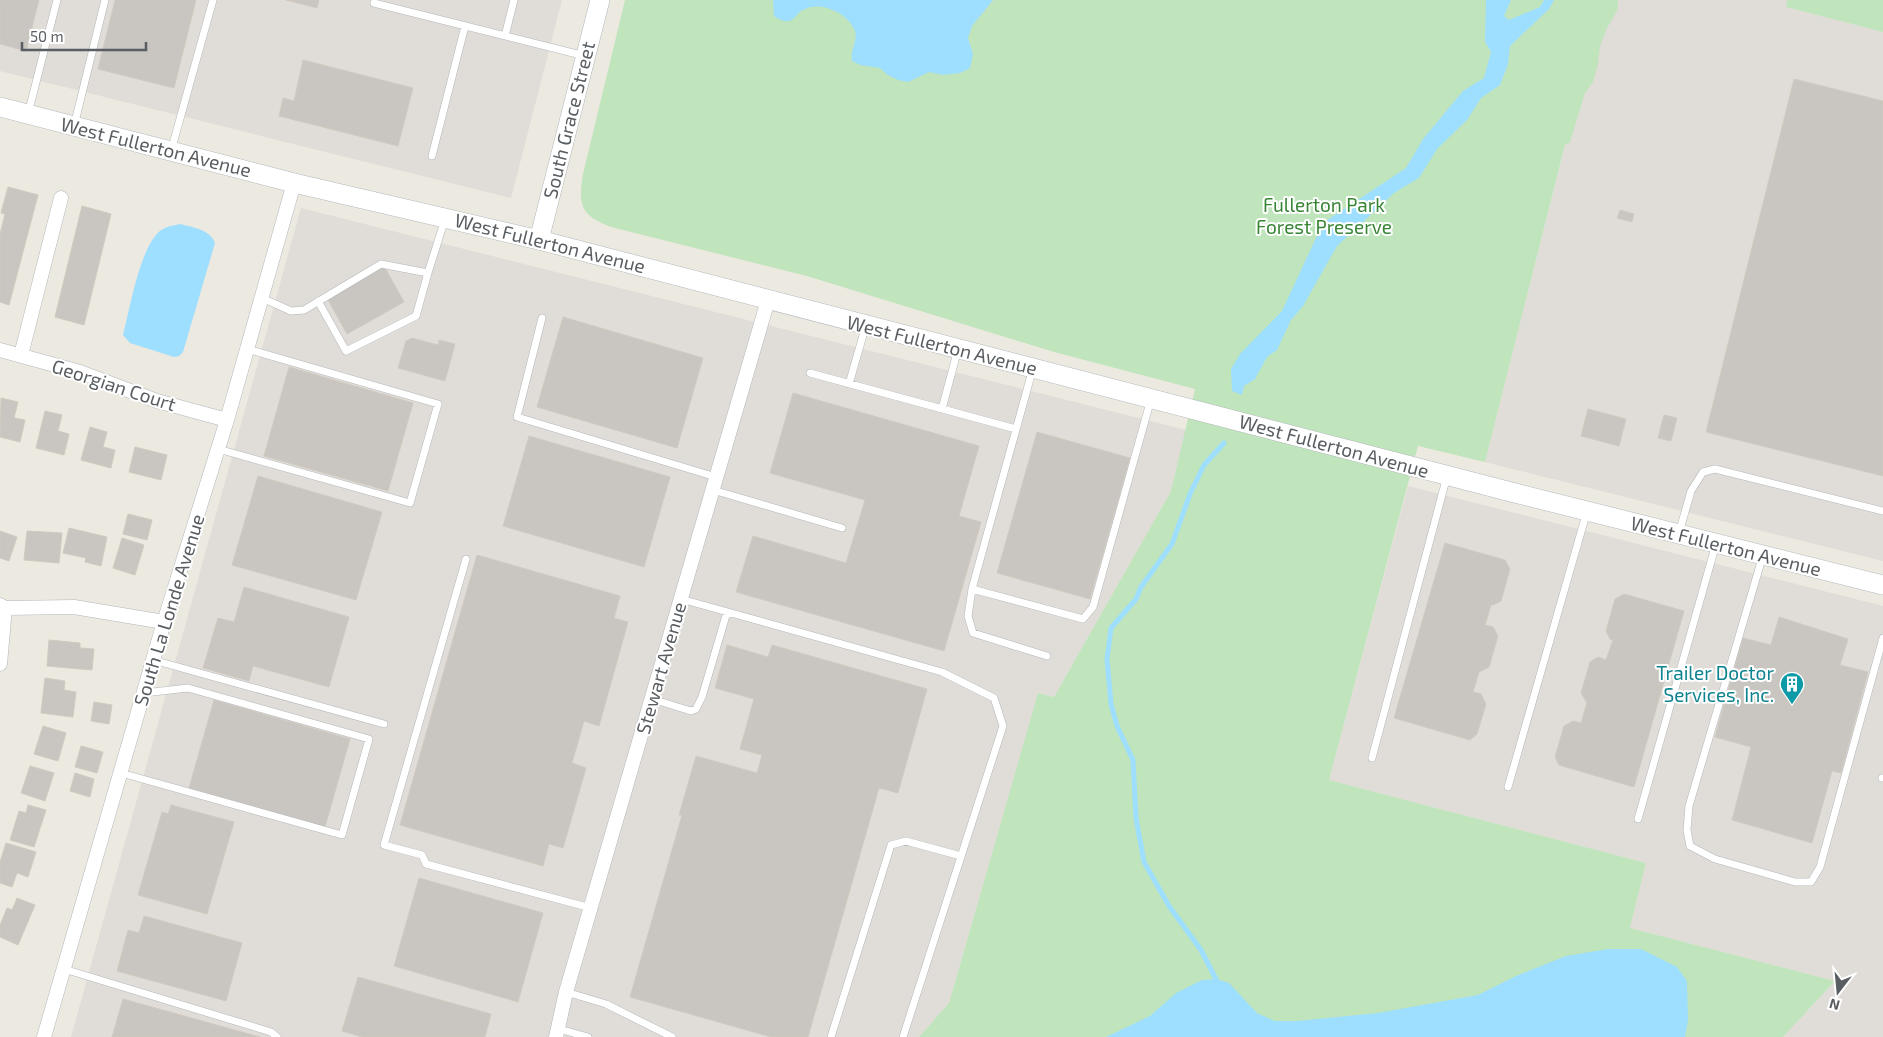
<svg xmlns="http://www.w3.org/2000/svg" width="1883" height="1037" viewBox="0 0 1883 1037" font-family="'Exo 2',sans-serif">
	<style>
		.industrial { fill: #e0dcd8 }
		.green { fill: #c0e4bc }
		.water { fill: #9edeff }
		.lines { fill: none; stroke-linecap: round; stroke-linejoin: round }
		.stream { stroke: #9edeff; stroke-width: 5 }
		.building { fill: #c9c5c0; stroke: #d1cabf }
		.lane-casing { stroke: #b3b7bb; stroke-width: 8 }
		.street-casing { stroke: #b3b7bb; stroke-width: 15 }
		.secondary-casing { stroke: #b4b9bd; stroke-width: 20 }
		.lane { stroke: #fff; stroke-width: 7 }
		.street { stroke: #fff; stroke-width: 14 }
		.secondary { stroke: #fff; stroke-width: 19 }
		.labels { text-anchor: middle; stroke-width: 4; stroke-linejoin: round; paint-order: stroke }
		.street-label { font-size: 19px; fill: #595e62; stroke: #fff }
		.park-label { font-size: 19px; fill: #388535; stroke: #fff }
		.culture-label { font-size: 19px; fill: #0d838f; stroke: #fff; text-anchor: end }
	</style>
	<rect width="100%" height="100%" fill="#ece9e0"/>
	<path class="industrial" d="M0 0H562L511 198 0 71Z
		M1602 0H1787L1786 7 1883 32V561L1485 462Z
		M301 208 1186 430 1171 491 1054 697 1038 693 949 1003 919 1037H71Z
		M1408 486 1883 606V1037H1783L1835 981 1630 928 1646 863 1329 780Z"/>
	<path class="green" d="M625 0H1618V9L1607 28 1600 46 1598 64 1593 82 1585 93 1570 142 1565 145 1485 462 1418 446 1329 780 1646 863 1630 928 1835 981 1783 1037H919L949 1003 1038 693 1054 697 1171 491 1195 389 1054 352 807 276 611 227C580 215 578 205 583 174Z
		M1787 0H1883V32L1786 7Z"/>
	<path class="water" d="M773 0H993L972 26 968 38 973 54 970 68 960 73 943 75 929 72 908 82 898 80 888 75 880 68 860 65 852 61C850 50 858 41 855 31 848 13 820 0 803 10 797 12 795 21 788 21 783 22 779 19 774 16Z
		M1486 0H1511L1504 16 1509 20 1540 7 1544 0H1554L1549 9 1510 46 1508 64 1500 85 1481 98 1467 120 1437 149 1419 178 1394 193 1337 246 1303 306 1291 320 1277 350 1267 357 1255 379 1244 386 1242 395 1232 391 1231 369 1240 354 1282 311 1323 223 1406 168 1423 139 1463 91 1484 78 1491 52 1485 42Z
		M180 224C192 227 211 230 215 243L183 352 179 356 174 357 130 343 123 335C130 308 139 255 156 235 162 227 171 226 180 224Z
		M1608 949H1641L1677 967 1687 981 1688 1020 1685 1037H1106L1150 1016 1176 993 1202 980 1216 979 1229 983 1257 1013 1275 1021H1297L1378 1013 1478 995 1516 976 1566 956Z"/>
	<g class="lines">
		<path class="stream" d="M1216 979 1201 950 1169 906 1144 862 1136 818 1133 760 1117 726 1111 704 1107 659 1111 628 1136 599 1141 587 1172 544 1190 494 1204 465 1224 443"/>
	</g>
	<path class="building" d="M0 0H39L26 51 0 44Z
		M115 0H196L174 88 98 69Z
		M286 0H319L317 8Z
		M303 60 413 88 398 146 279 116 283 98 294 101Z
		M1794 79 1883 101V476L1706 432Z
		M8 187 38 195 9 305 0 302V234L5 214 1 213Z
		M82 206 111 214 84 325 55 317Z
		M1620 210 1634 214 1632 222 1617 218Z
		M384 266 404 302 347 334 327 298Z
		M563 317 703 358 677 448 537 407Z
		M412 338 438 345 439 340 455 344 445 381 398 368 406 341Z
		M289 367 413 403 388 491 264 456Z
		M793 393 979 446 959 516 981 522 944 651 736 592 753 536 846 563 865 500 770 473Z
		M1 398 18 402 14 418 25 420 20 442 0 437Z
		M1588 409 1626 419 1619 446 1581 436Z
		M45 411 62 415 58 431 69 434 64 455 36 448Z
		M1664 415 1677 418 1671 441 1658 438Z
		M90 427 107 432 103 447 115 450 111 468 81 460Z
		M1037 432 1130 458 1090 599 997 573Z
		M529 436 670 477 644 567 503 526Z
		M135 447 167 455 161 480 129 472Z
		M258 476 382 512 356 600 232 565Z
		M128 514 152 520 147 540 123 534Z
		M69 528 107 537 101 566 85 562 86 558 63 553Z
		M0 531 17 537 9 561 0 558Z
		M27 531 62 533 59 563 24 560Z
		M122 538 144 545 135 575 113 568Z
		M1445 543 1505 560 1510 569 1501 601 1493 605H1491L1485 625 1493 627 1498 636 1489 667 1479 672 1473 692 1481 694 1486 704 1477 734 1470 740 1394 718Z
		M477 555 620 596 614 618 628 622 599 726 584 721 572 763 586 768 563 848 549 844 543 866 400 825Z
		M244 587 349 617 329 687 253 666 249 681 203 668 218 618 234 622Z
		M1624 594 1684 611 1634 787 1559 765 1555 757 1564 726 1573 721 1581 723 1587 703 1581 693 1590 662 1598 657 1606 660 1613 640 1610 639 1606 631 1615 599Z
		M1779 617 1848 639 1840 665 1868 672 1841 773 1832 771 1812 843 1732 820 1751 747 1715 737 1743 638 1771 645Z
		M49 640 80 643V648L94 649 92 670 47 666Z
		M727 645 768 657 772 645 927 689 898 793 879 788 808 1037H771L630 997 682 815H679L696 756 757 773 762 755 740 749 754 699 715 688Z
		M45 678 65 681 64 690 76 692 73 717 41 713Z
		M214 700 350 739 325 827 189 788Z
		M94 702 112 705 109 724 91 721Z
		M43 726 66 733 58 761 34 754Z
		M81 746 103 752 97 773 75 767Z
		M30 766 54 773 45 801 21 793Z
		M75 773 94 779 90 797 70 791Z
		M28 805 46 810 34 847 10 840 19 811 26 813Z
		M171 805 234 822 207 914 138 895 162 812 168 814Z
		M6 843 36 852 28 877 17 873 12 887 0 883V862Z
		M419 878 543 913 518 1002 394 966Z
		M17 898 35 905 18 945 0 937V925L7 908 12 910Z
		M144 916 242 943 226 1001 117 971 128 930 139 933Z
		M358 977 491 1014 485 1037H362L342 1031Z
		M123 999 260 1037H112Z"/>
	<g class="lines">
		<g class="lane-casing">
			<path id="lane" d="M374 3 585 56
				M505 36 514 0
				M28 114 57 0
				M74 126 105 0
				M171 151 213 0
				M432 156 465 26
				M262 298 291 311 304 310 381 264 428 273 445 219
				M318 301 346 351 416 316 428 273
				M542 318 517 417 716 477
				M1033 368 972 589 968 616 973 633 1047 656
				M810 373 1016 429
				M849 384 866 325
				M942 409 958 349
				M218 449 410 503 438 404 247 349
				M713 490 842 528
				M1679 533 1691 491 1703 472 1715 469 1883 511
				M1763 555 1689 806 1687 830 1690 846 1715 859 1795 882H1811L1820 867 1883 638
				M466 559 384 845 422 855 426 864 591 908
				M972 589 1083 619 1093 607 1151 399
				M681 599 942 672 994 698 1003 726 903 1037
				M153 660 384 724
				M652 699 691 711 696 709 702 697 727 612
				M1372 758 1447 476
				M121 773 342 835 369 739 188 688 144 693
				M1882 778H1883
				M1508 787 1587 511
				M1638 819 1716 544
				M64 969 271 1032 277 1037
				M566 992 606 1004 672 1037
				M559 1029 588 1037
				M831 1037 891 845 906 841 961 856"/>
		</g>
		<g class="street-casing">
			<path id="street" d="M0 350 80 372 157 401 227 420
				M21 355 61 198
				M0 605 5 608 74 607 164 622
				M0 664 5 608
				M44 1037 164 622 227 420 294 183
				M556 1037 566 992 768 300"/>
		</g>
		<g class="secondary-casing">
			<path id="secondary" d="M0 107 294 183 539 240 1515 493 1883 585
				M539 240 600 0"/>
		</g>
		<use href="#lane" class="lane"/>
		<use href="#street" class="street"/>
		<use href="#secondary" class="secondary"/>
	</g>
	<defs>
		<g id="building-pin" transform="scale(1.25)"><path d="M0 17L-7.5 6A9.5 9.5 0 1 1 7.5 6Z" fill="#0f9aa8" stroke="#fff"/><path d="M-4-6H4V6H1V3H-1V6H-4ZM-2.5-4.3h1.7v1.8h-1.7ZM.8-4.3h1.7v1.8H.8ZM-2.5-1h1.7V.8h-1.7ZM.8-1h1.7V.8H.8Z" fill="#fff"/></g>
	</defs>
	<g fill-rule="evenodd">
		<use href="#building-pin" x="1792" y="684"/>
	</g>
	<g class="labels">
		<g class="street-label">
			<text transform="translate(569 120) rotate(-76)" y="7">South Grace Street</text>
			<text transform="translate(156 147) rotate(14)" y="7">West Fullerton Avenue</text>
			<text transform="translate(550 243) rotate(14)" y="7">West Fullerton Avenue</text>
			<text transform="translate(942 345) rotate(14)" y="7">West Fullerton Avenue</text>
			<text transform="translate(114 385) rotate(18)" y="7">Georgian Court</text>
			<text transform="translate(1334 446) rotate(15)" y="7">West Fullerton Avenue</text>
			<text transform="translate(1726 546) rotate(14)" y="7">West Fullerton Avenue</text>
			<text transform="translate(169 610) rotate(-73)" y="7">South La Londe Avenue</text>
			<text transform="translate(661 668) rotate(-74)" y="7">Stewart Avenue</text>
		</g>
		<g class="park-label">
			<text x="1324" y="212">Fullerton Park<tspan x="1324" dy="22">Forest Preserve</tspan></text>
		</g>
		<g class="culture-label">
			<text x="1774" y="680">Trailer Doctor<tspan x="1774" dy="22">Services, Inc.</tspan></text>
		</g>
	</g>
	<g transform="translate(1838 992) rotate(196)" stroke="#ffffff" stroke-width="4" paint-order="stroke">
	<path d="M0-4L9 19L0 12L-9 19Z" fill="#595e62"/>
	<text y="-8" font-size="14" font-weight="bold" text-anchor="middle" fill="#595e62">N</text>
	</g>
	<path d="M22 42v8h124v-8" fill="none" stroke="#595e62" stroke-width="2.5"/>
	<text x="30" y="42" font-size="15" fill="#595e62" stroke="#ffffff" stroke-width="4" paint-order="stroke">50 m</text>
</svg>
